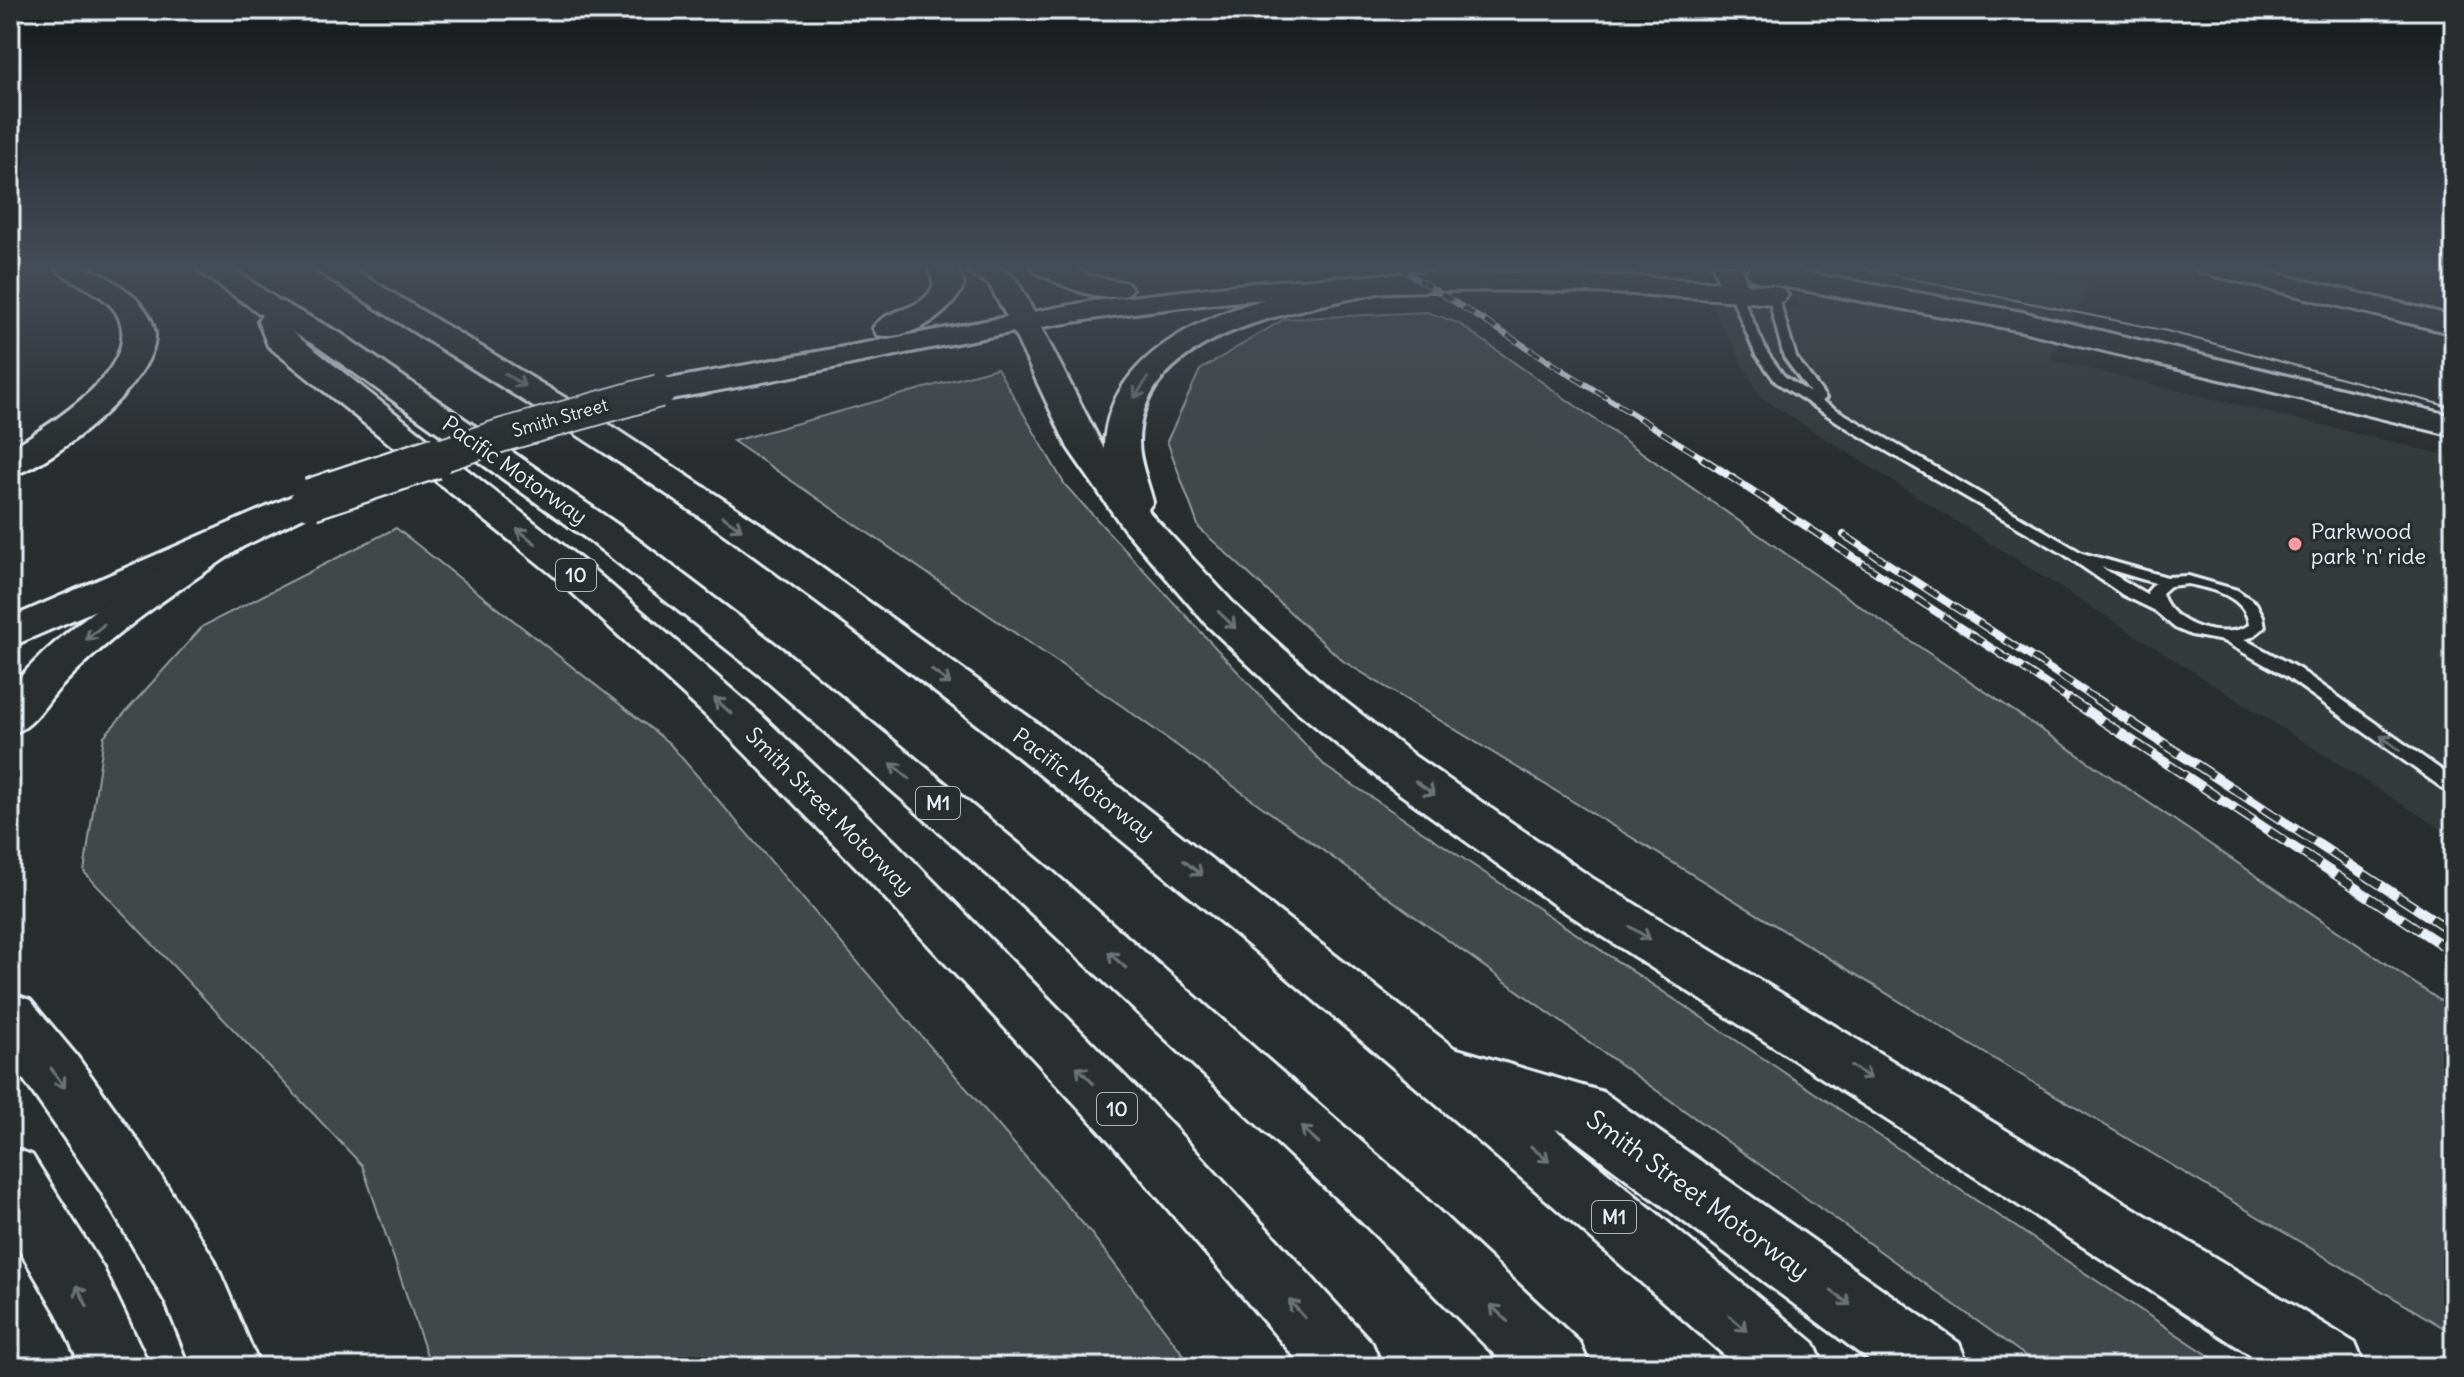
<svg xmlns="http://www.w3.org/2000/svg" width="2464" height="1377" viewBox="0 0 2464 1377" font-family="Delius,sans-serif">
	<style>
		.built { fill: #363a3b }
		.green { fill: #424648; stroke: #959ca0; stroke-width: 2 }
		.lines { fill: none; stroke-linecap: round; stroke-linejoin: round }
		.lane-casing { stroke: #e8f1f8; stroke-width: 6 }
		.street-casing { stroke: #e8f1f8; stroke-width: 6 }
		.secondary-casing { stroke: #e8f1f8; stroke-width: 6 }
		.primary-casing { stroke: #e8f1f8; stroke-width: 6 }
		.highway-casing { stroke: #e8f1f8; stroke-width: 6 }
		.lane { fill: #2a2d2e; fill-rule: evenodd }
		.street { fill: #2a2d2e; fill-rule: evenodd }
		.secondary { fill: #2a2d2e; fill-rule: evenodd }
		.primary { fill: #2a2d2e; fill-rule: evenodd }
		.highway { fill: #2a2d2e; fill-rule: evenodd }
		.tram { stroke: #e8f1f8; stroke-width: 2 }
		.rail-far2-casing { stroke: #e8f1f8; stroke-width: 6 }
		.rail-far1-casing { stroke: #e8f1f8; stroke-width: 8 }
		.rail-casing { stroke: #e8f1f8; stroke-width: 10 }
		.rail-far2 { stroke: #2a2d2e; stroke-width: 4; stroke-dasharray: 13; stroke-linecap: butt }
		.rail-far1 { stroke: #2a2d2e; stroke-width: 5; stroke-dasharray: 16; stroke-linecap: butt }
		.rail { stroke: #2a2d2e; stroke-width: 7; stroke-dasharray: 20; stroke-linecap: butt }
		.primary-bridge-far1-casing { stroke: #e8f1f8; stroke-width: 36; stroke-linecap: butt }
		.primary-bridge-casing { stroke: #e8f1f8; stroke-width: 45; stroke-linecap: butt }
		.primary-bridge-far1 { stroke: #2a2d2e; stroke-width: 32 }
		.primary-bridge { stroke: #2a2d2e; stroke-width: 40 }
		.oneway { stroke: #6c7275 }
		.poi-dot { fill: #ff9aa2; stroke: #2a2d2e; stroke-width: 3 }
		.labels { text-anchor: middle; stroke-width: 7; stroke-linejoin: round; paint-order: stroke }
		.far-street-label { font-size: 18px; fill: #e8f1f8; stroke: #2a2d2e }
		.shield { fill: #2a2d2e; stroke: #afb6bb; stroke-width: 2 }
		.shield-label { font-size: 20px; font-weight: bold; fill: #e8f1f8 }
		.street-label { font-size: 22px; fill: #e8f1f8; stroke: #2a2d2e }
		.poi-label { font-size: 22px; fill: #e8f1f8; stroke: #2a2d2e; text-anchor: start }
		.near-street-label { font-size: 26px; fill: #e8f1f8; stroke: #2a2d2e }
	</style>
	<rect width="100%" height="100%" fill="#2a2d2e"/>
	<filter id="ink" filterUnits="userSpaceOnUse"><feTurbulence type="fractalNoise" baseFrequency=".0125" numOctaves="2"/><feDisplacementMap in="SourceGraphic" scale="16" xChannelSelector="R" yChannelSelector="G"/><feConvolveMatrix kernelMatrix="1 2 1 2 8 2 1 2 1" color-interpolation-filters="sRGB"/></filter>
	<g filter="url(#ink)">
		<path class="built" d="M1790 266H2007L2089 287 2050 360 2454 457V837L1760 397 1708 298 1801 309Z"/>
		<path class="green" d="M1427 312 1458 323 1874 616 2454 1010V1334L1966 1042 1343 661 1199 528 1167 441 1200 370 1284 319Z
			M997 368 1065 485 1326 767 2226 1367H2041L1122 706 733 441Z
			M396 528 669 743 1090 1232 1193 1367H431L362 1165 84 872 104 736 203 626Z"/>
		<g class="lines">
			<g class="lane-casing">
				<path id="lane" d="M1730 289 1739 291 1768 354 1784 376 1810 393 1784 357 1768 295 1777 293 1796 357 1826 398 1822 401 2082 553 2167 577 2188 576 2237 590 2256 603 2263 616 2265 627 2252 637 2244 639 2299 669 2454 779V794L2448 792 2287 677 2223 641 2191 635 2175 628 2154 610 2123 595 2064 554 1852 431 1776 382 1756 355 1729 291ZM2101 567 2155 583 2147 592 2148 595ZM2188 584C2212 589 2246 596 2249 625 2222 642 2170 624 2162 593L2170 586Z"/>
			</g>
			<g class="street-casing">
				<path id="street" d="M2432 266H2454V278L2435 270Z"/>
			</g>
			<g class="secondary-casing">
				<path id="secondary" d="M55 266C89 266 100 270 127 291 140 301 155 319 155 336 154 384 53 465 10 476V449C47 426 144 369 118 316 109 296 76 284 59 272Z
					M963 266C1020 266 1013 275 1039 322L1035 328 1024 331 1013 328 989 284 967 272Z
					M1713 266H1741L1749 291 1744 297 1734 300 1724 297Z
					M2195 266H2244L2454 316V334L2199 272Z"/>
			</g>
			<g class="primary-casing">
				<path id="primary" d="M928 266H956L964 284C953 314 909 342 877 335L873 328C887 306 924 313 934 284Z
					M1031 266H1068L1090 276 1127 283 1132 289 1127 295C1095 303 1063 285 1035 272Z
					M1433 272C1547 272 1659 276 1773 286L1783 289 1788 295 1783 301 1773 304C1546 283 1318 285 1092 319 947 341 804 377 659 401L647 398 642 391 647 384 659 381 1093 301 1263 282Z
					M311 488 324 491 330 499 324 507 242 547 10 647V618Z"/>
			</g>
			<g class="highway-casing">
				<path id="highway" d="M196 266H229L278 300 340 333 618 525 792 657 1054 873 1411 1185 1580 1343 1590 1367H1507L1367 1227 1018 901 762 677 590 541 318 347 292 332 582 560 759 713 897 844 1155 1107 1372 1343 1382 1367H1303L1113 1145 861 872 727 735 554 576 268 346 258 321 262 315 200 272Z
					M315 266H348L605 422 762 525 1033 720 1454 1048 1603 1092 1959 1343 1969 1367H1878L1564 1132 1555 1129 1814 1343 1824 1367H1738C1412 1082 1086 796 735 542 601 445 458 361 319 272Z
					M1769 266 2022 312 2454 416V436L2022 331 1760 282 1750 279 1746 273 1750 267Z
					M1385 274 1395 277 1400 283 1395 289C1313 310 1141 325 1139 442 1139 462 1148 482 1153 502L1148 509 1150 513 1237 607 1330 690 1416 757 1592 878 2355 1343 2365 1367H2269L1556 906 1382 781 1298 712 1207 625 1124 529 1068 448 1009 322 1013 316 1024 313 1035 316 1104 449C1106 321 1289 289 1385 274Z
					M228 527 242 531 247 539 242 547C177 591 111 633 58 690 42 708 33 728 10 734V689C65 622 143 578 214 531Z
					M10 993 30 1000 76 1055 144 1150 214 1259 260 1367H192L166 1303 100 1190 10 1060Z
					M10 1147 32 1155 103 1268 150 1367H81L57 1314 10 1234Z"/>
			</g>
			<use href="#lane" class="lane"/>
			<use href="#street" class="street"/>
			<use href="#secondary" class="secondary"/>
			<use href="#primary" class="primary"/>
			<use href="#highway" class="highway"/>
			<path class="tram" d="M1849 266 2167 331 2454 408"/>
			<g class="rail-far2-casing">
				<path id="rail-far2" d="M1397 266 1706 460"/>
			</g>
			<g class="rail-far1-casing">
				<path id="rail-far1" d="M1702 458 2072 701
					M1844 535 2099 701"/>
			</g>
			<g class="rail-casing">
				<path id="rail" d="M2069 699 2454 953
					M2096 699 2454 933"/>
			</g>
			<use href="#rail-far2" class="rail-far2"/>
			<use href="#rail-far1" class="rail-far1"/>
			<use href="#rail" class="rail"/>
			<g class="primary-bridge-far1-casing">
				<path id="primary-bridge-far1" d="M428 460 503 435 659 391"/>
			</g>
			<g class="primary-bridge-casing">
				<path id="primary-bridge" d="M311 499 434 458"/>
			</g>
			<use href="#primary-bridge-far1" class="primary-bridge-far1"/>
			<use href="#primary-bridge" class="primary-bridge"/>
		</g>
		<defs><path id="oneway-shaft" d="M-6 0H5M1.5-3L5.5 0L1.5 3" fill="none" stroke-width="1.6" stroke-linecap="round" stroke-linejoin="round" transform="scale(2)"/></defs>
		<g class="oneway">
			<use href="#oneway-shaft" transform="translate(515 380) rotate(32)"/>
			<use href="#oneway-shaft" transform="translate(1141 388) rotate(124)"/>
			<use href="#oneway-shaft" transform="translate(732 523) rotate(34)"/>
			<use href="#oneway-shaft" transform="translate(526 536) rotate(-142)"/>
			<use href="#oneway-shaft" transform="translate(1227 620) rotate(44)"/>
			<use href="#oneway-shaft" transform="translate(95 632) rotate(140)"/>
			<use href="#oneway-shaft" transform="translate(941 677) rotate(37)"/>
			<use href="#oneway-shaft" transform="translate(723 706) rotate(-138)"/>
			<use href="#oneway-shaft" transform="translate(2390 743) rotate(-143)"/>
			<use href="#oneway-shaft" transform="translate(900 771) rotate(-140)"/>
			<use href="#oneway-shaft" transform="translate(1425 788) rotate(36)"/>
			<use href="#oneway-shaft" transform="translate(1193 868) rotate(39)"/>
			<use href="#oneway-shaft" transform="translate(1640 933) rotate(32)"/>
			<use href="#oneway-shaft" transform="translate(1117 960) rotate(-138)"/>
			<use href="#oneway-shaft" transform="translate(1861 1072) rotate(32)"/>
			<use href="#oneway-shaft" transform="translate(1085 1075) rotate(-134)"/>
			<use href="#oneway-shaft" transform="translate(58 1078) rotate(54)"/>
			<use href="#oneway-shaft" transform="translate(1310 1135) rotate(-138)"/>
			<use href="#oneway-shaft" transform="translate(1540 1154) rotate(40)"/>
			<use href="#oneway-shaft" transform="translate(82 1296) rotate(-117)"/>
			<use href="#oneway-shaft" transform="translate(1841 1298) rotate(36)"/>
			<use href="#oneway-shaft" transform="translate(1297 1309) rotate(-132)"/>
			<use href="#oneway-shaft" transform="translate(1499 1313) rotate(-136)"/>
			<use href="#oneway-shaft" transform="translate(1738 1323) rotate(40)"/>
		</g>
	</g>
	<linearGradient id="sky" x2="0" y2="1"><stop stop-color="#171919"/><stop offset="0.58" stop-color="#444c57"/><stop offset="1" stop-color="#444c57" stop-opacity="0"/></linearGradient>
	<rect width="2464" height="459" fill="url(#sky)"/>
	<circle class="poi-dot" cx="2295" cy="544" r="8"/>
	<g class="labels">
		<g class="far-street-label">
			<text transform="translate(560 418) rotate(-16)" y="6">Smith Street</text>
		</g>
		<g class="shield">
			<rect x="556" y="559" width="40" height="32" rx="6"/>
			<rect x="916" y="787" width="44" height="32" rx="6"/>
			<rect x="1097" y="1093" width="40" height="32" rx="6"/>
			<rect x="1592" y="1201" width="44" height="32" rx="6"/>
		</g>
		<g class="shield-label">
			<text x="576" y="582">10</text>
			<text x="938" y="810">M1</text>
			<text x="1117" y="1116">10</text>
			<text x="1614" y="1224">M1</text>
		</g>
		<g class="street-label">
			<text transform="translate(515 470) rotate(35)" y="8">Pacific Motorway</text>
			<text transform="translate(1084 784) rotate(37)" y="8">Pacific Motorway</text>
			<text transform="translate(830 811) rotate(45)" y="8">Smith Street Motorway</text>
		</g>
		<g class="poi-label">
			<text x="2311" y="539">Parkwood<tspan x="2311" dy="25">park 'n' ride</tspan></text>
		</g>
		<g class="near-street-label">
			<text transform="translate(1698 1195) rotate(36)" y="9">Smith Street Motorway</text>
		</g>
	</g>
	<rect width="2464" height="1377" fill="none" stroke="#2a2d2e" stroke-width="40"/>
	<rect x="20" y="20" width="2424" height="1337" fill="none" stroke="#e8f1f8" stroke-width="3" filter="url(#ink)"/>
</svg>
